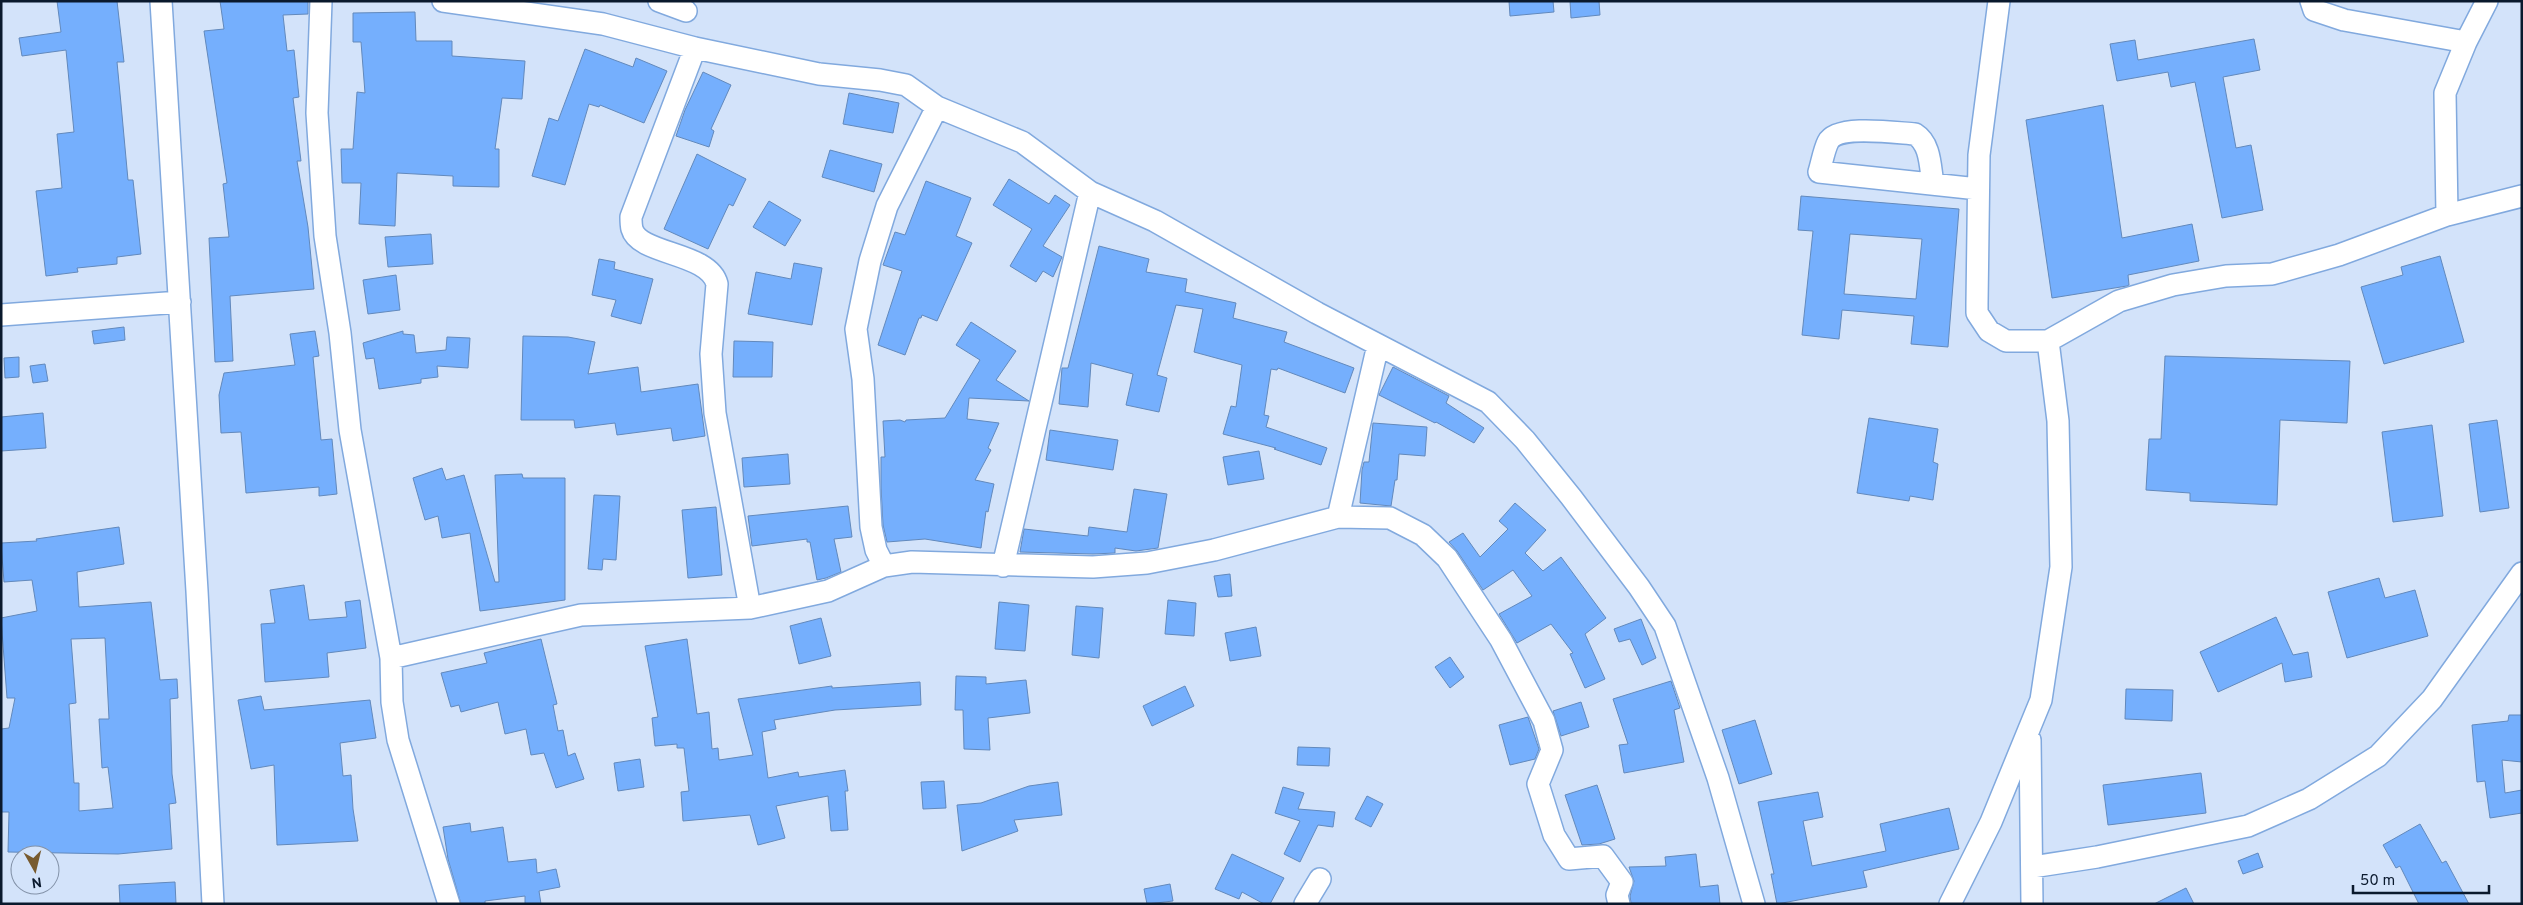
<svg xmlns="http://www.w3.org/2000/svg" width="2523" height="905" viewBox="0 0 2523 905" font-family="Overpass,sans-serif">
	<style>
		.building { fill: #75affd; stroke: #6289bc; fill-rule: evenodd }
		.lines { fill: none; stroke-linecap: round; stroke-linejoin: round }
		.minor-casing { stroke: #81a9de; stroke-width: 24 }
		.minor { stroke: #fff; stroke-width: 21 }
	</style>
	<rect width="100%" height="100%" fill="#d3e3fa"/>
	<path class="building" d="M57 1H117L124 62H117L121 104 128 180H133L141 254 117 257V264L77 268 78 272 46 276 36 191 62 188 57 134 74 132 66 50 22 56 19 38 61 32Z
		M220 1H308V14L283 15 287 51 294 50 299 97 293 98 301 161H297L308 227 314 289 230 296 233 361 215 362 209 238 229 237 223 184 227 183 204 31 224 29Z
		M1509 1H1553L1554 12 1510 16Z
		M1570 1H1599L1600 15 1571 18Z
		M415 12 416 41H452V56L525 61 522 99 502 98 495 149H499V187L453 186V176L397 173 395 226 359 224 361 183H342L341 149H353L357 92 365 93 361 42H353V13Z
		M2254 39 2260 70 2223 77 2236 148 2251 145 2263 210 2222 218 2195 82 2171 87 2168 72 2117 81 2110 44 2135 40 2138 60Z
		M585 49 633 67 636 58 667 71 644 123 600 105 599 107 589 104 565 185 532 176 549 118 558 121Z
		M703 72 731 85 711 129 714 131 709 147 676 136 685 110Z
		M849 93 899 103 893 133 843 124Z
		M2103 105 2122 238 2192 224 2199 261 2128 275 2129 285 2127 286 2052 298 2026 120Z
		M830 150 882 164 874 192 822 177Z
		M697 154 746 179 733 206 729 204 708 249 664 229Z
		M1009 179 1049 204 1055 195 1070 205 1043 246 1062 257 1053 277 1043 271 1036 282 1010 266 1032 229 993 205Z
		M926 181 971 198 956 236 972 243 937 321 922 315 921 318H919L905 355 878 345 902 271 883 265 895 232 905 235Z
		M1801 196 1959 209 1948 347 1911 344 1914 316 1842 310 1839 339 1802 335 1813 231 1798 230ZM1850 234 1922 239 1916 299 1844 294Z
		M769 201 801 220 785 246 753 227Z
		M431 234 433 264 388 267 385 237Z
		M1099 246 1149 259 1146 272 1187 279 1185 292 1236 303 1233 318 1287 332 1284 342 1354 368 1345 393 1278 368 1277 370 1271 369 1264 415 1269 416 1266 427 1327 448 1321 465 1274 449 1276 448 1223 434 1231 406 1236 407 1242 365 1194 352 1203 309 1176 305 1157 375 1167 378 1159 412 1126 405 1133 374 1091 363 1088 407 1059 404 1062 368H1068Z
		M2440 256 2464 342 2384 364 2361 287 2403 275 2401 267Z
		M599 259 615 262 614 269 653 279 641 324 611 316 616 300 592 295Z
		M794 263 822 268 812 325 748 314 756 272 791 279Z
		M396 275 400 310 368 314 363 280Z
		M971 322 1016 351 996 380 1029 401 969 398 967 419 999 423 988 448 991 450 975 480 994 484 988 512 986 511 981 548 925 539 887 542 883 525 881 487V457H885L883 421 900 420 905 422 906 420 945 418 980 360 956 345Z
		M124 327 125 340 94 344 92 331Z
		M315 331 319 356 313 357 321 440 332 439 337 494 319 496V487L246 493 241 432 221 433 219 395 224 373 295 365 290 334Z
		M403 331V334L414 335 416 353 446 350 447 337 470 338 468 368 437 366 438 377 421 379V383L379 389 374 358 366 359 363 343Z
		M523 336 568 337 595 342 588 374 638 367 641 392 698 384 705 436 673 441 671 428 617 435 615 423 575 428 574 420H521Z
		M734 341 773 342 772 377H733Z
		M2165 356 2350 361 2347 423 2280 420 2277 505 2190 501V493L2146 490 2149 439H2161Z
		M19 357V377L5 378 4 358Z
		M45 364 48 381 33 383 30 366Z
		M1393 367 1449 396 1446 403 1484 428 1474 443 1436 422 1435 423 1379 395Z
		M43 413 46 448 1 451V417Z
		M1869 418 1938 429 1933 462 1938 464 1933 500 1910 496 1909 501 1857 493Z
		M2497 420 2509 508 2480 512 2469 424Z
		M1373 423 1427 427 1425 456 1399 454 1397 480H1395L1391 506 1360 503 1362 470 1364 462H1369Z
		M2432 425 2443 516 2393 522 2382 432Z
		M1050 430 1118 440 1113 470 1046 460Z
		M1259 451 1264 479 1228 485 1223 457Z
		M788 454 790 484 744 487 742 458Z
		M442 468 446 480 464 475 495 582H499L495 475 522 474 523 478H565V600L480 611 470 533 442 538 438 516 425 520 413 478Z
		M1134 489 1167 494 1158 548 1136 551 1115 548V553L1093 554 1020 552 1024 529 1088 536 1089 527 1127 532Z
		M594 495 620 496 616 560 603 559 602 570 588 569Z
		M1515 503 1546 530 1525 553 1543 571 1561 557 1606 618 1585 634 1605 679 1585 688 1570 654 1573 653 1551 624 1517 643 1499 614 1532 596 1513 570 1483 590 1457 551 1449 542 1463 533 1480 557 1508 529 1499 521Z
		M848 506 852 537 834 539 841 572 826 578 817 580 810 542H807V539L752 546 748 516Z
		M716 507 722 575 688 578 682 510Z
		M119 527 124 564 77 572 79 607 151 602 160 680 177 679 178 698 170 699 172 774 176 803 169 804 172 849 118 854 8 852 9 812H1V729L9 728 15 698H7L1 618 37 611 32 580 4 582 1 543 37 541 36 539ZM105 638 109 719H99L102 768 108 767 113 808 79 811V783H74L69 704 76 703 71 639Z
		M1230 574 1232 596 1218 597 1214 576Z
		M2379 578 2385 598 2415 590 2428 636 2347 658 2328 592Z
		M304 585 309 620 347 617 345 602 360 600 366 648 327 653 329 677 265 682 261 624 275 623 270 590Z
		M1168 600 1196 603 1194 636 1165 634Z
		M999 602 1029 605 1025 651 995 649Z
		M1076 606 1103 608 1099 658 1072 655Z
		M2276 617 2293 655 2308 652 2312 677 2285 682 2282 663 2218 692 2200 652Z
		M821 618 831 656 799 664 790 626Z
		M1641 619 1656 658 1642 665 1630 639 1619 642 1614 629Z
		M1256 627 1261 656 1230 661 1225 633Z
		M541 639 557 704 553 705 558 731 563 730 568 756 575 753 584 779 556 788 544 753 531 755 526 729 505 734 498 702 461 712 459 705 451 707 441 673 487 663 484 653Z
		M687 639 697 714 709 712 712 749 718 748 719 760 753 755 738 699 832 686V688L920 682 921 705 835 710 774 720 776 729 762 732 768 778 798 772 799 777 845 770 848 791H845L848 830 831 831 828 796 776 806 785 838 758 845 750 815 683 821 681 792 689 791 684 748H677V744L655 746 652 718 658 717 645 646Z
		M1450 657 1464 677 1450 688 1435 667Z
		M956 676 986 677V684L1026 680 1030 713 988 718 990 750 964 749 963 710H955Z
		M1671 681 1680 708 1674 710 1684 762 1624 773 1619 745 1628 744 1613 699Z
		M1185 686 1194 706 1152 726 1143 706Z
		M2126 689 2173 690 2172 721 2125 719Z
		M261 696 264 710 370 700 376 738 340 743 343 776 351 775 353 809 358 841 277 845 274 765 251 769 238 700Z
		M1581 702 1589 727 1561 736 1553 711Z
		M2509 715H2522V762L2502 760 2505 793 2522 790V813L2490 818 2485 781 2477 782 2472 725 2508 721Z
		M1528 717 1539 749 1535 759 1510 765 1499 725Z
		M1755 720 1772 774 1739 784 1722 730Z
		M1298 747 1330 748 1329 766 1297 765Z
		M640 759 644 787 618 791 614 763Z
		M2201 773 2206 813 2108 825 2103 785Z
		M944 781 946 808 923 809 921 782Z
		M1058 782 1062 815 1014 820 1018 831 962 851 957 805 981 803 1029 786Z
		M1597 785 1615 839 1599 844 1582 845 1565 795Z
		M1283 787 1304 793 1298 809 1335 812 1333 827 1318 825 1300 862 1284 854 1300 821 1275 813Z
		M1818 792 1823 817 1803 821 1812 866 1886 851 1880 824 1949 808 1959 849 1863 871 1867 887 1777 904 1771 874H1774L1758 802Z
		M1367 796 1383 804 1371 827 1355 819Z
		M470 823 471 832 503 827 508 862 536 859 537 873 556 869 560 887 539 891 541 904H525V896L485 901V904H461L448 859 443 827Z
		M2420 824 2442 863 2446 861 2469 904H2419L2400 866 2396 868 2383 845Z
		M2258 853 2263 867 2243 874 2238 861Z
		M1232 854 1284 878 1270 904H1264L1242 892 1239 899 1215 889Z
		M1696 854 1700 887 1718 885 1720 904 1631 903 1630 896 1634 881 1629 867 1666 866 1665 857Z
		M175 882 176 904H120L119 885Z
		M1170 884 1173 901 1147 904 1144 889Z
		M2186 888 2194 904H2154Z"/>
	<g class="lines">
		<g class="minor-casing">
			<path id="minor" d="M161 1 197 591 213 904
				M321 1 317 113 325 236 340 333 350 430 391 658 392 702 398 740 449 904
				M443 1 603 24 695 48 819 74 880 80 906 85 937 107 1022 142 1090 192 1155 221 1317 313 1488 402 1525 440 1571 497 1639 587 1665 626 1718 778 1754 904
				M659 1 686 11
				M1999 1 1979 155 1977 304V313L1989 331 2006 341H2048L2119 301 2173 285 2226 276 2272 274 2339 255 2447 215 2522 196
				M2311 1 2314 10 2344 20 2466 42
				M695 48 631 217C631 221 631 225 632 229 639 255 709 252 717 284L711 354 715 413 750 608
				M1933 184C1930 167 1931 144 1915 134 1897 133 1837 124 1828 142 1824 150 1822 162 1819 172L1978 189
				M2447 215 2445 93 2466 42 2487 1
				M1 315 180 302
				M1338 517 1378 345
				M884 566 876 550 871 527 863 379 856 329 870 261 887 206 937 107
				M1003 566 1090 192
				M391 658 581 615 750 608 828 591 884 566 912 562 1093 567 1147 563 1214 550 1338 517 1390 518 1423 535 1447 558 1501 640 1544 721 1552 750 1538 784 1554 835 1569 859 1603 856 1622 882 1617 895 1619 904
				M2030 740 2032 904
				M2032 867 2097 857 2248 826 2309 799 2378 756 2432 699 2522 573
				M1305 904 1320 879
				M1950 904 1991 822 2041 700 2061 567 2058 421 2048 341"/>
		</g>
		<use href="#minor" class="minor"/>
	</g>
	<rect width="2523" height="905" fill="none" stroke="#0a192d" stroke-width="5"/>
	<g transform="translate(35 870) rotate(172)"><circle r="24" fill="#d3e3fa" stroke="#8392a8"/>
	<path d="M0-4L9 19L0 12L-9 19Z" fill="#785b2f"/>
	<text y="-8" font-size="14" font-weight="bold" text-anchor="middle" fill="#0a192d">N</text>
	</g>
	<path d="M2353 885v8h136v-8" fill="none" stroke="#0a192d" stroke-width="2.5"/>
	<text x="2360" y="885" font-size="15" fill="#0a192d" stroke="#d3e3fa" stroke-width="4" paint-order="stroke">50 m</text>
</svg>
